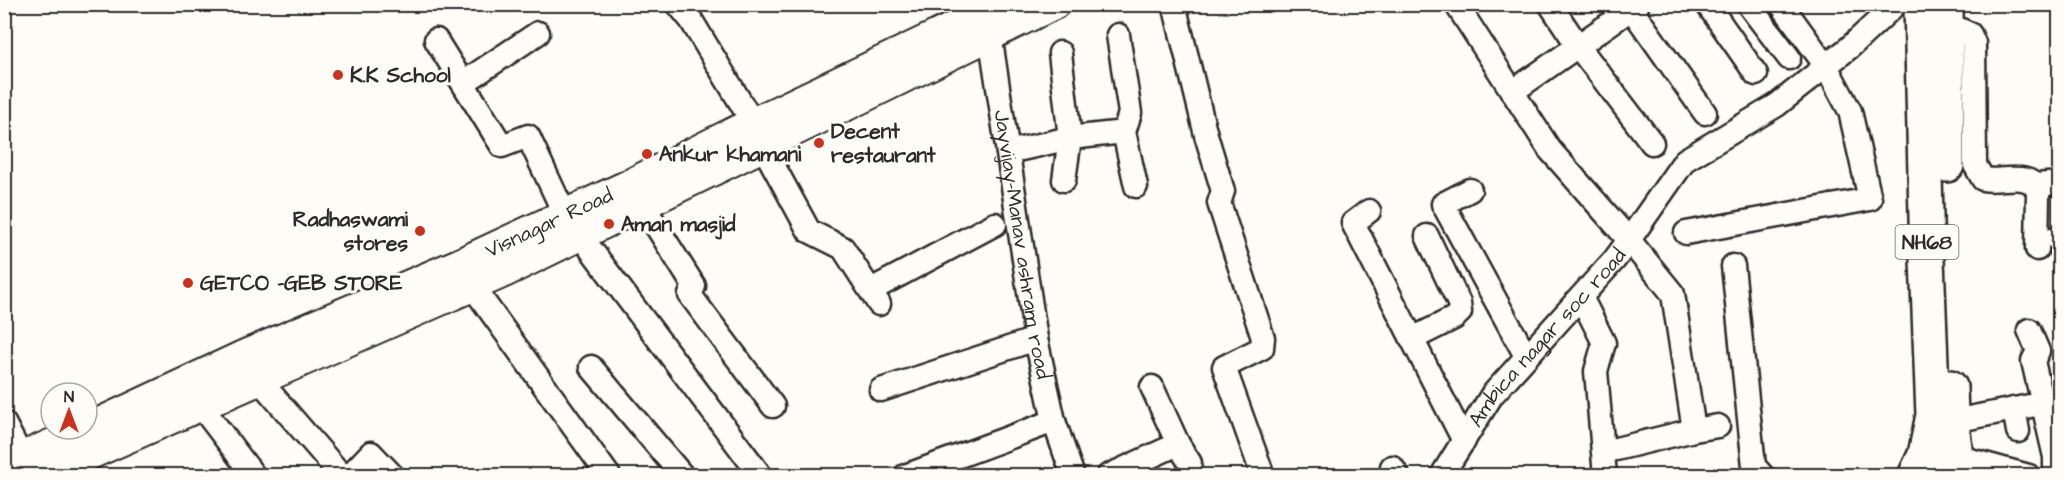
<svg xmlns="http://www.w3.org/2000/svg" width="2064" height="480" viewBox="0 0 2064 480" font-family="'Architects Daughter',sans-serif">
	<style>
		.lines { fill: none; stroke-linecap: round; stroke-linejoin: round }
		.minor-casing { stroke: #2b2b2b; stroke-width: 27 }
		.major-casing { stroke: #2b2b2b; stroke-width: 34 }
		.highway-casing { stroke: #2b2b2b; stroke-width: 38 }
		.minor { stroke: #fdfcf7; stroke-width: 22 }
		.major { stroke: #fdfcf7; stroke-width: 30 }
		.highway { stroke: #fdfcf7; stroke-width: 33 }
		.poi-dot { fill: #c8321e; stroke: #fdfcf7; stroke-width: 2 }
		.labels { text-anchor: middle; stroke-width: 6; stroke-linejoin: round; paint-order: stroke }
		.shield { fill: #fdfcf7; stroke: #6a6a68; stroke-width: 1.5 }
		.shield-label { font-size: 20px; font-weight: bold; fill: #2b2b2b }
		.poi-label { font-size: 21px; font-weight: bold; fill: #2b2b2b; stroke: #fdfcf7; text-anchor: start }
		.street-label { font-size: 21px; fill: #2b2b2b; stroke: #fdfcf7 }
	</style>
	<rect width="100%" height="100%" fill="#fdfcf7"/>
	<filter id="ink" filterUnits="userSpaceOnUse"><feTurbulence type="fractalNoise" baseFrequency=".0167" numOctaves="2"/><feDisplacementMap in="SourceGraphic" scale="12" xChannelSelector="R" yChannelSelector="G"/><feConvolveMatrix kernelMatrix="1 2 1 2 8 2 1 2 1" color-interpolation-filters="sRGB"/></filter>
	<g filter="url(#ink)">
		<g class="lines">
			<g class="minor-casing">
				<g id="minor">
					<path d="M678 4 691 20 753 123"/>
					<path d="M1174 4 1206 135 1223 191 1219 203 1263 338 1262 348 1224 367 1261 470"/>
					<path d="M1550 4 1578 46 1652 143"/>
					<path d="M1628 4 1705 113"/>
					<path d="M1707 4 1756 74"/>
					<path d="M1748 4 1789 58"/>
					<path id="s1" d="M988 21 1036 339 1054 421 1073 476"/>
					<path d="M1946 29H1959L1970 34 1974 43 1975 165 1983 179C2001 183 2032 169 2038 193L2037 249"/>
					<path d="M1118 35 1130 113 1124 132 1136 186"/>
					<path d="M436 40 502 146 528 136 565 215 761 476"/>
					<path d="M1060 53 1070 138 1124 132"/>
					<path d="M463 83 538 33"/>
					<path d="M1512 92 1638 4"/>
					<path d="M761 143 809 231 843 248 879 304"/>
					<path d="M1008 152 1070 138 1064 180"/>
					<path d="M2036 185 2060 183"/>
					<path d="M1470 190 1443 204 1526 356"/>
					<path d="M643 205 694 286 690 295 773 406"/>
					<path d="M1369 211 1353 223 1464 441"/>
					<path d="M1686 233 1870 199 1850 111 1826 66 1781 4"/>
					<path d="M2056 238H2060"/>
					<path d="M1733 266 1754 466 1763 476"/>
					<path d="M463 273 609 476"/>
					<path d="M871 290 995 224"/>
					<path d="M1581 297 1604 343 1596 371 1605 476"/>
					<path d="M2029 330 2038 351 2033 361 2055 457V476"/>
					<path d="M1412 339 1454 318 1460 312 1459 303 1427 236"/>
					<path d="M251 367 267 389 342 476"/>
					<path d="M591 367 681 474 680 476"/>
					<path d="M881 390 1036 339"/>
					<path d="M191 393 254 476"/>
					<path d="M2014 409 2018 431"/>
					<path d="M1938 415 1969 418 2060 400"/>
					<path d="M4 423 22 458"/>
					<path d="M1694 430 1718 426"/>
					<path d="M1178 444 1190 463"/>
					<path d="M1616 449 1694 430 1673 294 1629 240 1685 160 1777 105 1850 47 1896 4"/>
					<path d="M1956 456 2029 476"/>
					<path d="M1392 467 1398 476"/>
					<path id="s2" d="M1444 472 1492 395 1615 259 1629 240 1550 150 1456 4"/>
					<path d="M349 476 371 453 393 476"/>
					<path d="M905 476 1054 421"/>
					<path d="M1108 476 1178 444 1152 387"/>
				</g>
			</g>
			<g class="major-casing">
				<g id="major">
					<path id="s3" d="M87 429 243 356 457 265 629 185 753 123 1003 4"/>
					<path d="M4 465 87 429"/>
					<path d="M40 476 504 272 1054 4"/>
				</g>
			</g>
			<g class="highway-casing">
				<path id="highway" d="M1946 4 1947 165
					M1915 476 1925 455 1933 415 1927 259 1921 4
					M1947 476 1956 456 1951 416 1950 387"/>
			</g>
			<use href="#minor" class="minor"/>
			<use href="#major" class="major"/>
			<use href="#highway" class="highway"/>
		</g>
	</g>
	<g class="poi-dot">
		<circle cx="338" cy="75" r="6"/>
		<circle cx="819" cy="143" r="6"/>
		<circle cx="647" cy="154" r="6"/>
		<circle cx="609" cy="224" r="6"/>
		<circle cx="420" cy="231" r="6"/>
		<circle cx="188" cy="283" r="6"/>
	</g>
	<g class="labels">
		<rect class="shield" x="1895.5" y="225" width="63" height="34" rx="4.5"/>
		<g class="shield-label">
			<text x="1927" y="249">NH68</text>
		</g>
		<g class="poi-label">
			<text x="350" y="82">K.K School</text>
			<text x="831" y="138">Decent<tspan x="831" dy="24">restaurant</tspan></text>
			<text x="659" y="161">Ankur khamani</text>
			<text x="408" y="226" text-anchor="end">Radhaswami<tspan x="408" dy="24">stores</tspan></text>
			<text x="621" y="231">Aman masjid</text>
			<text x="200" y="290">GETCO -GEB STORE</text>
		</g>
		<g class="street-label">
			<text dy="7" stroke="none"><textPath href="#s3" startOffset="506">Visnagar Road</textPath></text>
			<text dy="7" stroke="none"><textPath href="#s1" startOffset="226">Jayvijay-Manav ashram road</textPath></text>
			<text dy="7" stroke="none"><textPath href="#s2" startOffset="170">Ambica nagar soc road</textPath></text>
		</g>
	</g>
	<rect width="2064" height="480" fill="none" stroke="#fdfcf7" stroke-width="24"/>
	<rect x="12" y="12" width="2040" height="456" fill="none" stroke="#2b2b2b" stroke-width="2" filter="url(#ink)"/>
	<g transform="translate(69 411)"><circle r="28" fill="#fdfcf7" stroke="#a9a8a5" stroke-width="1.5"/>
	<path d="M0-4.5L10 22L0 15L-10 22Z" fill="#c8321e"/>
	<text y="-9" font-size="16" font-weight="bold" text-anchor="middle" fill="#2b2b2b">N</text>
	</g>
</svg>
